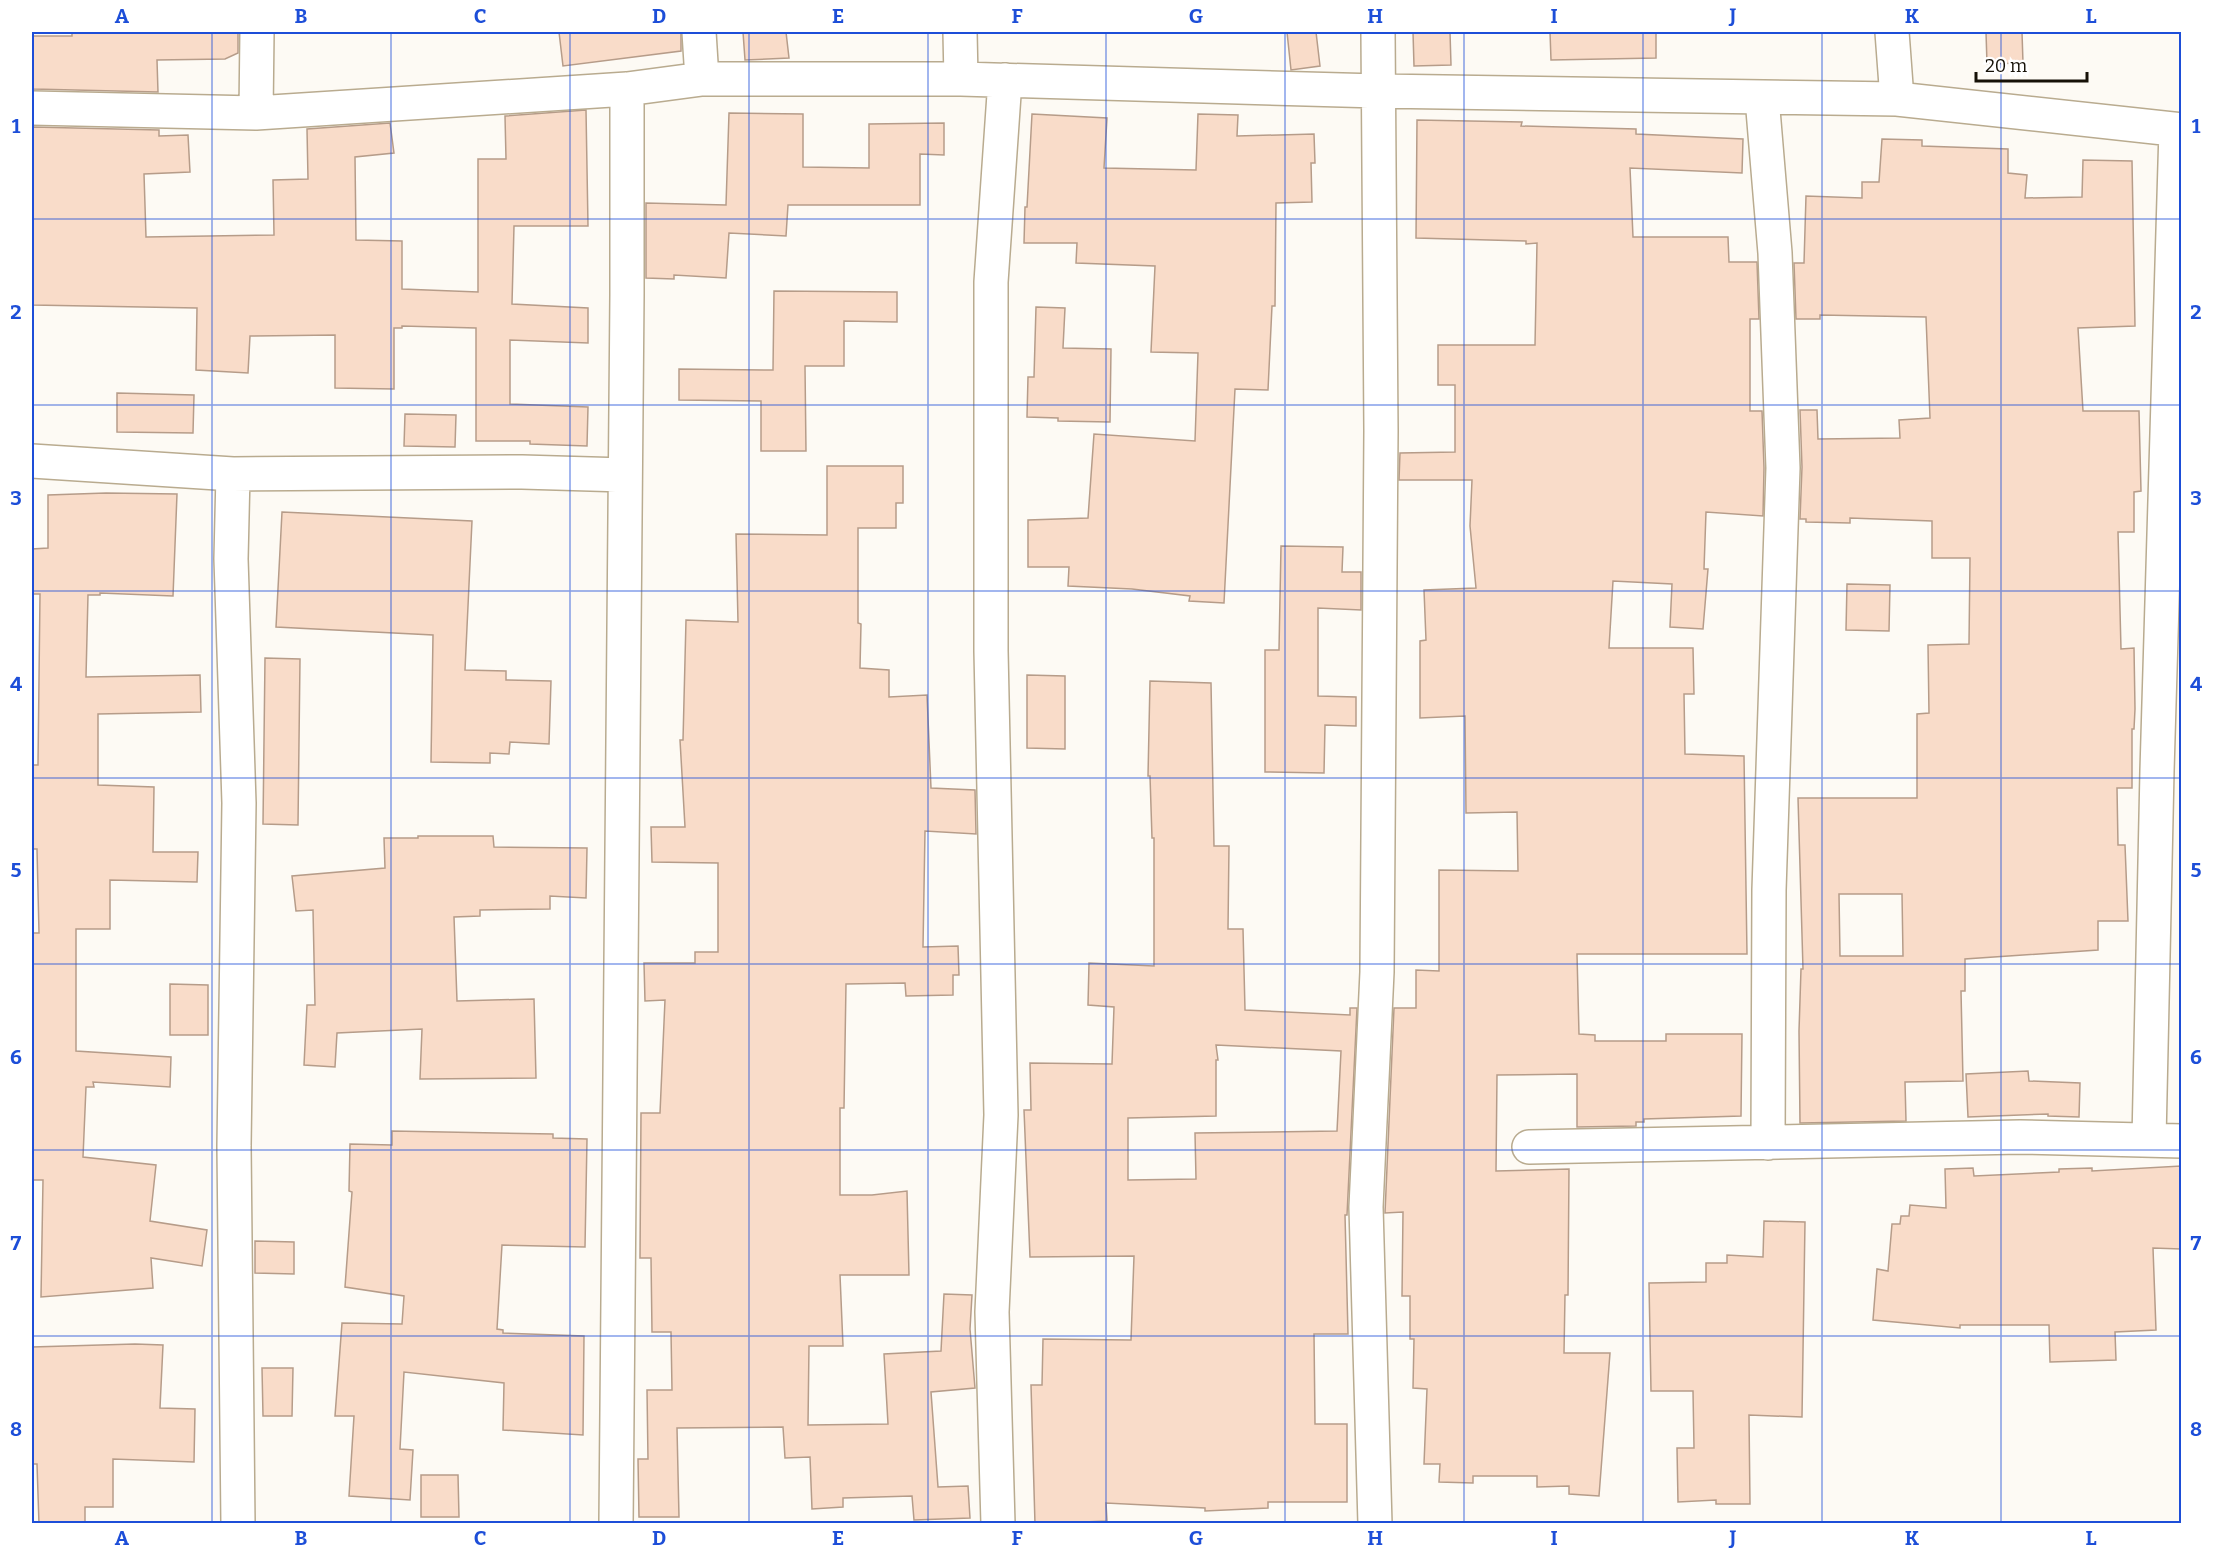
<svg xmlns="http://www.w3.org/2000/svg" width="2213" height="1555" viewBox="0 0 2213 1555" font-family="Bitter,serif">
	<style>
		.building { fill: #f9dcc9; stroke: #b69c89; stroke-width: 1.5; fill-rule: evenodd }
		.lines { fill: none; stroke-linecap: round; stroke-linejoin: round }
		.minor-casing { stroke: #b9ab8f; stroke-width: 36 }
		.minor { stroke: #fff; stroke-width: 33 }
		.grid { fill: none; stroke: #1d4ed8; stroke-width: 1.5; stroke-opacity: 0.55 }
		.neatline { fill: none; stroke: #1d4ed8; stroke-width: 2 }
		.grid-label { font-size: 20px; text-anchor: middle; font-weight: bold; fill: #1d4ed8 }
	</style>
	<rect width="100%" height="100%" fill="#fdfaf4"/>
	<path class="building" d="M72 32H238V53L225 59 157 60 158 92 33 89V36H72Z
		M559 32H681V51L563 66Z
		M743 32H786L789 58 745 60Z
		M1287 32H1316L1320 66 1291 70Z
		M1413 32H1450L1451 65 1414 66Z
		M1550 32H1656V58L1551 60Z
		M1986 32H2022L2023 63 1987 64Z
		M586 110 588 226H514L512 304 588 308V343L510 340V404L588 407 587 446 530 444V441H476V328L402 326V328H394V389L335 388V335L250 336 248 373 196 370 197 308 32 305V128L33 127 159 130V136L188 135 190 172 144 174 146 237 274 235 273 180 308 179 307 129 390 123 394 153 355 157 356 240 402 241V289L478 292V159H506L505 116Z
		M729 113 803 114V167L869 168V124L944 123V155L920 154V205H788L786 236 729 233 726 278 674 275V279L646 278V203L726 205Z
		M1032 114 1107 118 1104 168 1196 170 1198 114 1238 115 1237 136 1314 134 1315 163H1311L1312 202 1276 203 1275 306H1272L1268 390 1235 389 1224 603 1189 601 1190 596 1132 589 1068 586 1069 567H1028V520L1088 518 1094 434 1195 441 1198 353 1151 352 1155 266 1076 263 1077 243H1024L1025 207H1027Z
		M1417 120 1522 122 1521 126 1636 129V134L1743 139 1742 173 1630 168 1633 237H1728L1729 262H1757L1759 319H1750V411H1762L1764 468 1763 516 1706 512 1704 569H1708L1703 629 1670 627 1672 584 1613 581 1609 648H1693L1694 694H1684L1685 754 1744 756 1747 954H1577L1579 1034 1595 1035V1041H1666V1034H1742L1741 1116 1644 1119V1122H1636V1126L1577 1127V1074L1497 1075 1496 1171 1569 1169 1568 1295H1565L1564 1353H1610L1599 1496 1569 1494V1486L1537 1487V1476H1473V1483L1439 1482 1440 1464H1424L1427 1389 1413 1388 1414 1339H1410V1296H1402L1403 1212 1385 1213 1394 1008H1416V970L1439 971V870L1518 871 1517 812 1466 813 1465 716 1420 718V641L1426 640 1424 590 1476 588 1470 526 1472 480H1399L1400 453 1455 452V385H1438V345H1535L1537 243 1526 244V241L1416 238Z
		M1882 139 1922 140V146L2008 149V173L2027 175 2025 198 2082 197 2083 160 2132 161 2135 326 2078 328 2083 411H2139L2141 491 2134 492V532H2118L2121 649 2134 648 2135 709 2134 729H2132V788H2117L2118 845H2125L2128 921H2098V950L1965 959V991H1961L1963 1081 1905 1082 1906 1121 1800 1123 1799 1031 1801 969H1803L1798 798H1917V714L1929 713 1928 645 1969 644 1970 558H1932V521L1850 518V523L1806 522V519H1800L1802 467 1800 410H1817L1818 439 1900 438 1899 420 1930 418 1926 317 1820 315V319H1796L1794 263H1804L1806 196 1862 198V182H1879ZM1839 894H1902L1903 956H1840Z
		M774 291 897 292V322L844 321V366H805L806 451H761V401L679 400V369L773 370Z
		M1036 307 1065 308 1063 348 1111 349 1110 422 1058 421V418L1027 417 1028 377H1034Z
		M117 393 194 395 193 433 117 432Z
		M405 414 456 415 455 447 404 446Z
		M827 466H903V503H896V528H858V623L861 624 860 668 889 670V697L927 695 931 788 975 790 976 834 925 831 923 947 958 946 959 975H953V995L906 996 905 983 846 984 844 1108H840V1195H872L907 1191 909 1275H840L843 1346H809L808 1425 888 1424 884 1354 941 1351 944 1294 972 1295 970 1329 975 1388 931 1392 938 1487 968 1486 970 1518 914 1520 912 1496 843 1498V1507L812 1509 810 1457 785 1458 783 1427 677 1428 679 1517H639L638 1459H648L647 1390H672L671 1332H652L651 1258H640L641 1113H660L665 1000 645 1001 644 963H695V952H718V863L652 862 651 827H685L680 740H683L686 620 738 622 736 534 827 535Z
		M106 493 177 494 173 596 100 593V595H88L86 677 200 675 201 712 98 714V785L154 787 153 852H198L197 882 110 880V929H76V1051L171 1057 170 1087 93 1082 94 1087H86L83 1157 156 1165 150 1221 207 1230 202 1266 151 1258 153 1288 41 1297 43 1180H32V933H39L37 849H32V765H38L40 594H32V549L48 548V495Z
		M282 512 472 521 465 670 506 671V680L551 681 549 744 510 742 509 754 490 753V763L431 762 433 635 276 627Z
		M1281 546 1343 547 1342 572H1361V610L1318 608V696L1356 697V726L1325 725 1324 773 1265 772V650H1279Z
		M1847 584 1890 585 1889 631 1846 630Z
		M265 658 300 659 298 825 263 824Z
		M1027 675 1065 676V749L1027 748Z
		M1150 681 1211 683 1214 846H1229L1228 929H1243L1245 1010 1350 1015V1008H1357L1347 1215H1345L1348 1334H1314L1315 1424H1347V1502H1268V1508L1205 1511V1508L1106 1503 1107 1521 1035 1524 1031 1385H1042L1043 1339 1131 1340 1134 1256 1030 1257 1024 1110H1031L1030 1063 1112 1064 1114 1007 1088 1005 1089 963 1154 966V838H1152L1150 776H1148ZM1216 1045 1341 1051 1337 1131 1195 1133 1196 1179 1128 1180V1118L1216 1116V1060H1218Z
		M418 836H493L494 847 587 848 586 898 550 896V909L480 910V916L454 917 457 1001 534 999 536 1078 420 1079 422 1029 337 1033 335 1067 304 1065 307 1005H315L313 910 296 911 292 876 385 868 384 838H418Z
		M170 984 208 985V1035H170Z
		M2028 1071 2029 1081 2080 1083 2079 1117 2048 1116V1114L1968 1117 1966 1074Z
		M392 1131 553 1134V1138L587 1139 585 1247 502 1245 497 1329 503 1330V1333L584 1336 583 1435 503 1430 504 1383 404 1372 400 1449 413 1450 410 1500 349 1496 354 1416H335L342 1323 402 1324 404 1296 345 1287 352 1192 349 1191 350 1144 392 1145Z
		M2181 1166V1249L2153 1248 2156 1330 2115 1332 2116 1360 2050 1362 2049 1325H1960V1328L1873 1320 1877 1269 1888 1271 1892 1224H1900L1901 1216H1909L1910 1205 1946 1208 1945 1169 1973 1168 1974 1176 2059 1172V1169L2092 1168V1171Z
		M1764 1221 1805 1222 1802 1417 1749 1415 1750 1504H1716V1500L1678 1502 1677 1448H1694L1693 1391H1651L1649 1283 1706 1282V1263H1727V1255L1763 1257Z
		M255 1241 294 1242V1274L255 1273Z
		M135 1344 163 1345 160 1408 195 1409 194 1462 113 1459V1507H85V1524H39L37 1464H32V1347Z
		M262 1368H293L292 1416H263Z
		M421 1475H458L459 1517H421Z"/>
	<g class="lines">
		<g class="minor-casing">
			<path id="minor" d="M699 32 702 79
				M960 32 961 79
				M1892 32 1897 99
				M1762 98 1775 253 1783 468 1769 890 1768 1143
				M32 108 256 113 627 89 702 79H961L1378 91 1897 99 2182 130
				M256 113 257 32
				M32 461 233 474 522 472 625 475
				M233 474 231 559 239 803 234 1146 238 1524
				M2149 1140 2157 771 2176 130
				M1529 1147 2020 1137 2182 1141
				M616 1524 627 295V89
				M998 1524 992 1312 1001 1115 991 651V282L1005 80
				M1375 1524 1366 1207 1377 972 1381 431 1378 32"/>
		</g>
		<use href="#minor" class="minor"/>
	</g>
	<path class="grid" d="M212 32V1524M391 32V1524M570 32V1524M749 32V1524M928 32V1524M1106 32V1524M1285 32V1524M1464 32V1524M1643 32V1524M1822 32V1524M2001 32V1524M32 219H2182M32 405H2182M32 591H2182M32 778H2182M32 964H2182M32 1150H2182M32 1336H2182"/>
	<rect width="2213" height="1555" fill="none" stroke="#ffffff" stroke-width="66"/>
	<path d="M1976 72v9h111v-9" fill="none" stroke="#161107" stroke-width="3"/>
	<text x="1985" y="72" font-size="18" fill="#161107" stroke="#ffffff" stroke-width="4.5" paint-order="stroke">20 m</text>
	<rect x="33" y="33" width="2147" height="1489" class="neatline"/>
	<g class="grid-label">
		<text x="122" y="23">A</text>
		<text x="301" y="23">B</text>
		<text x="480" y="23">C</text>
		<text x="659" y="23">D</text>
		<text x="838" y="23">E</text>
		<text x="1017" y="23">F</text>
		<text x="1196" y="23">G</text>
		<text x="1375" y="23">H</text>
		<text x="1554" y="23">I</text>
		<text x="1733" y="23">J</text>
		<text x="1912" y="23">K</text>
		<text x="2091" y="23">L</text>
		<text x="16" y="133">1</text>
		<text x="2196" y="133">1</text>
		<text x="16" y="319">2</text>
		<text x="2196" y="319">2</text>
		<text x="16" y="505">3</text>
		<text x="2196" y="505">3</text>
		<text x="16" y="691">4</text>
		<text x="2196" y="691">4</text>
		<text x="16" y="877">5</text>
		<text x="2196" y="877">5</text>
		<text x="16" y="1064">6</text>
		<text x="2196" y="1064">6</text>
		<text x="16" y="1250">7</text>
		<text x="2196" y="1250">7</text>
		<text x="16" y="1436">8</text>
		<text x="2196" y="1436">8</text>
		<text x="122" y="1545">A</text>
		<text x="301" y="1545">B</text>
		<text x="480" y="1545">C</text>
		<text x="659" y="1545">D</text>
		<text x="838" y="1545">E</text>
		<text x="1017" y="1545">F</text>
		<text x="1196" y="1545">G</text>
		<text x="1375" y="1545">H</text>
		<text x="1554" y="1545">I</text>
		<text x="1733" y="1545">J</text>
		<text x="1912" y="1545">K</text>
		<text x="2091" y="1545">L</text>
	</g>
</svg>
